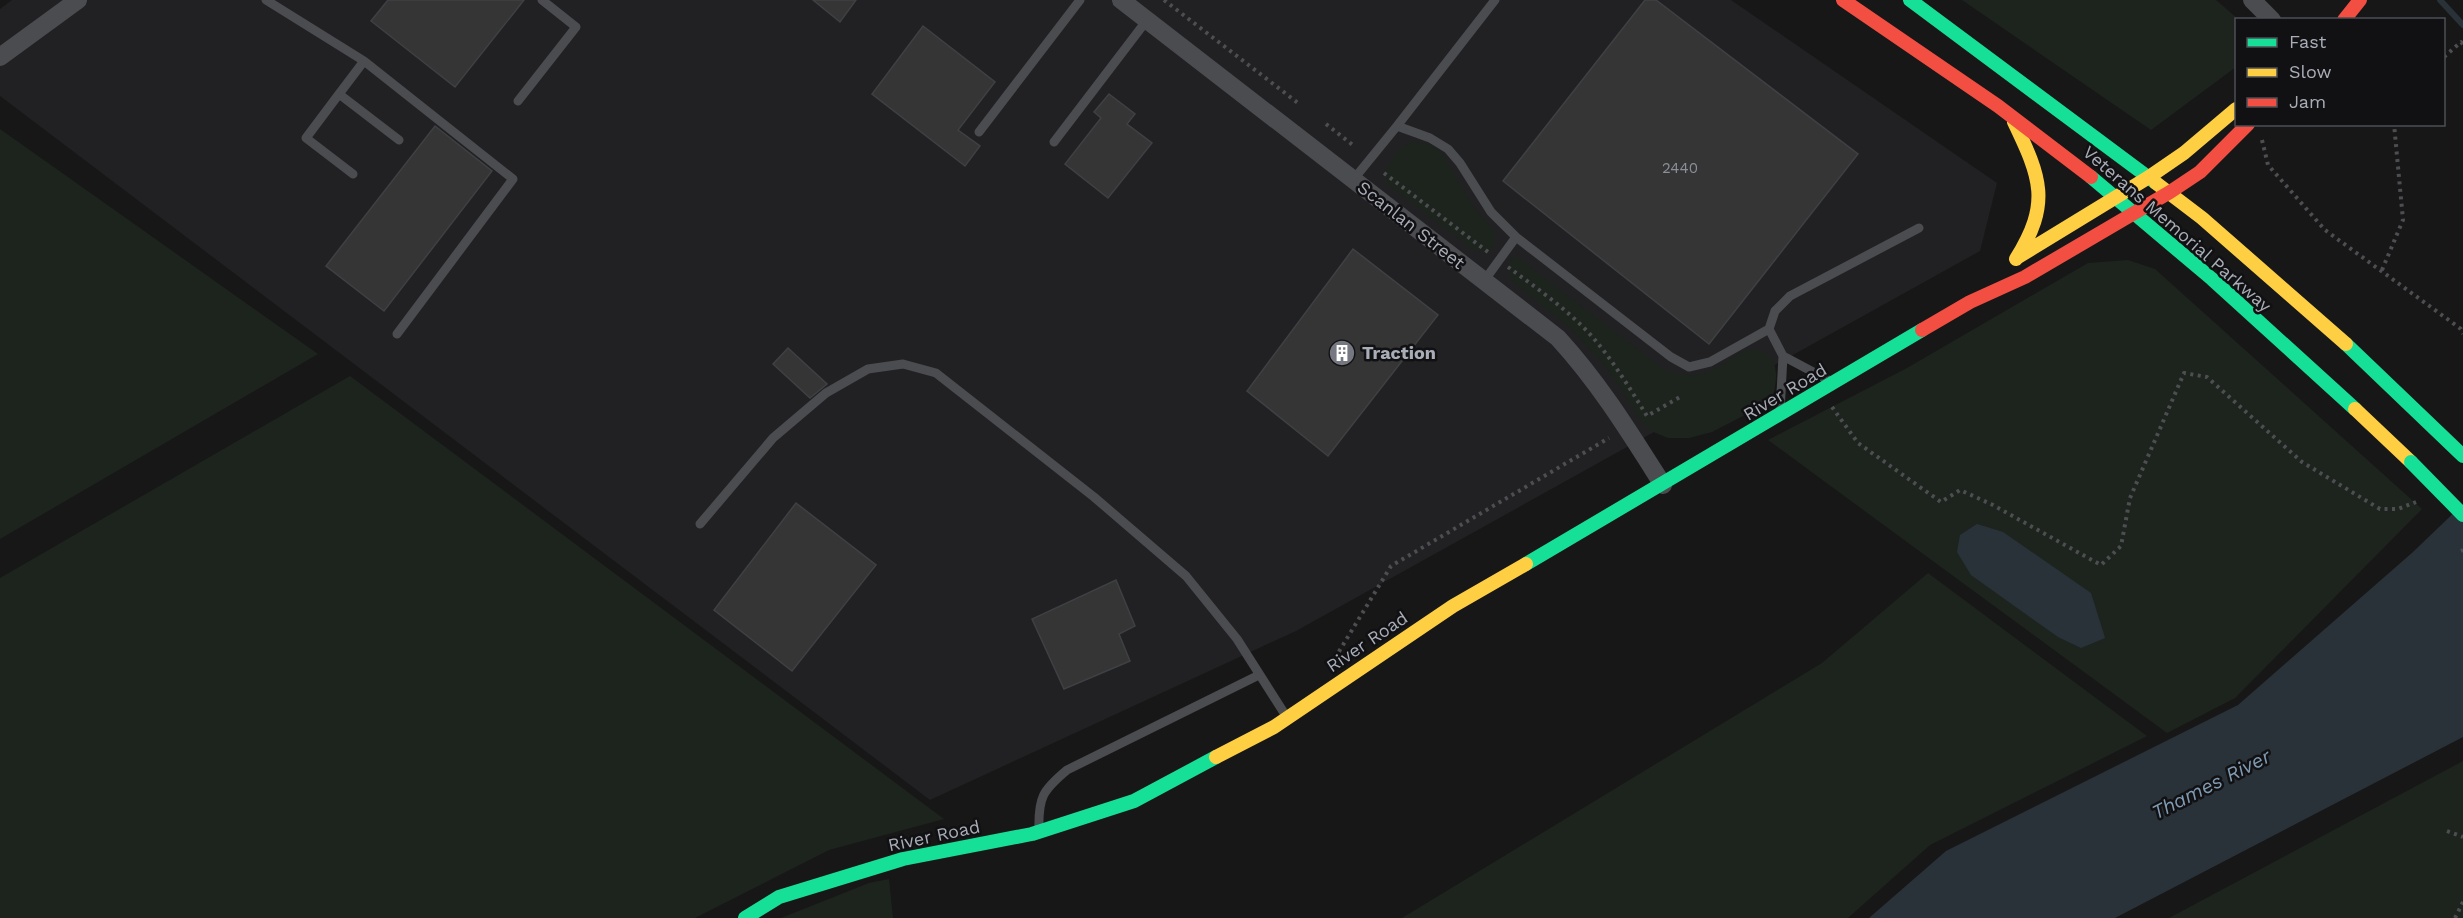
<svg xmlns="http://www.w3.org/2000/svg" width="2463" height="918" viewBox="0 0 2463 918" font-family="'Work Sans',sans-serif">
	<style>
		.built { fill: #212123 }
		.green { fill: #1d241e }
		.water { fill: #2a3239 }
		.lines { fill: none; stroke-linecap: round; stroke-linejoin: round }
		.stream { stroke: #2a3239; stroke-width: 6 }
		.building { fill: #353536; stroke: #3f4043; stroke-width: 1.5 }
		.path { stroke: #4d4e52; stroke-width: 4; stroke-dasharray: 3 4.5; stroke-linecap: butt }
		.lane { stroke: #4b4c50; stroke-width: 9 }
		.street { stroke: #4b4c50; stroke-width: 18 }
		.fast { stroke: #16e098; stroke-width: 14 }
		.slow { stroke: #ffcf43; stroke-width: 14 }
		.jam { stroke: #f24e42; stroke-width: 14 }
		.fast-bridge { stroke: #16e098; stroke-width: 14 }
		.labels { text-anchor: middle; stroke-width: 5; stroke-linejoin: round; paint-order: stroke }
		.number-label { font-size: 15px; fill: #8b8f98 }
		.street-label { font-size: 18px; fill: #a8adb8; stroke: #111113 }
		.poi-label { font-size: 18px; font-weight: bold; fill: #a8adb8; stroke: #111113; text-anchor: start }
		.water-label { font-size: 20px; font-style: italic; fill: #7f9bb3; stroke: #111113 }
	</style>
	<rect width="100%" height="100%" fill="#171717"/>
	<path class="built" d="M12 0H1731L1997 183 1980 251 1296 631 930 800 0 96V9Z"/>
	<path class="green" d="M1962 0H2216L2238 19 2236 67 2151 130Z
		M0 129 318 354 0 539Z
		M1412 141 1431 145 1442 153 1474 208 1495 232V243L1489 252 1475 251 1388 185 1384 173 1398 151Z
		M1517 257 1666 371C1681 375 1692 377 1707 373 1721 368 1731 357 1744 351 1750 349 1756 349 1762 351 1782 361 1776 384 1772 401L1712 432 1689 438H1668L1651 431 1639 419 1622 390 1602 362 1570 328 1511 280 1508 266 1511 259Z
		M2128 260 2155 269 2422 509 2235 698 2167 733 1768 440 1907 368 2088 263Z
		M350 376 944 819 829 850 695 918H0V578Z
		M1928 573 2147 736 1930 845 1848 918H1402L1822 663Z
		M2463 761V918H2169Z
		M889 879 893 918H781L869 883Z"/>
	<path class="water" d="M2463 504V737L2115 918H1869L1946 851 2238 705 2413 552Z
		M1977 524 2003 532 2091 593 2105 638 2081 648 2058 637 1971 575 1957 552 1960 535Z"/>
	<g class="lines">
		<path class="stream" d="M2440 0 2463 25"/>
	</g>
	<path class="building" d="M388 0H524L455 87 371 21Z
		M813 0H856L840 22Z
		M1645 0H1656L1858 154 1709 344 1503 181Z
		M923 26 995 82 958 130 980 146 965 166 872 94Z
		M1109 94 1135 114 1127 124 1152 143 1108 198 1065 164 1101 118 1094 112Z
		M435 126 492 171 384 311 326 266Z
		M1353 249 1438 315 1328 456 1247 391Z
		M788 348 827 384 810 398 773 364Z
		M796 503 876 565 792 671 714 610Z
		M1116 580 1135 626 1119 634 1130 661 1064 689 1032 619Z"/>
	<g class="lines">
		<path class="path" d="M1164 0 1298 103
			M2444 57 2461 42 2463 44
			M1326 124 1354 146
			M2262 140 2268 165 2325 230 2461 329 2463 334
			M1384 173 1488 252
			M1508 267C1535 287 1564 307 1588 332 1611 357 1629 387 1647 416L1680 397
			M2382 270 2403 220 2394 124
			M1832 407 1858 443 1941 502 1960 490 1991 504 2101 565 2121 546 2130 498 2184 373 2207 377 2302 462 2380 509H2398L2416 502
			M2461 551 2463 550
			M1335 658 1391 566 1609 438
			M2447 831 2463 837
			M2455 918 2463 902"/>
		<path class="lane" d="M266 0 364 61 513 179 397 334
			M364 61 339 94 399 140
			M339 94 306 138 353 174
			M518 101 576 27 542 0
			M1397 126 1495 0
			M979 132 1080 0
			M1054 142 1147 20
			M1353 180 1397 126 1430 138 1448 149 1460 163 1491 212 1516 237
			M1484 281 1516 237 1671 357 1689 367 1710 362 1769 329
			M1783 356 1769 329 1775 311 1790 296 1919 228
			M1780 412 1783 356 1830 381
			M700 524 773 438 826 393 868 369 903 364 936 373 1094 497 1186 576 1237 639 1286 716
			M1039 830C1038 797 1043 790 1067 770L1259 675"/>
		<path class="street" d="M1121 0 1558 338C1600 384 1630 433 1663 485
			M2252 0 2272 20
			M0 57 78 0"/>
		<path class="fast" d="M1910 0 2156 183
			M2091 177 2212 279 2355 409
			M2346 344 2463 456
			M1526 564 1922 330
			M745 918 779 897 903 859 1032 834 1134 801 1216 757"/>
		<path class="slow" d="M2014 122C2041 178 2051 203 2016 259
			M2156 183 2202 218 2346 344
			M2018 257 2149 177 2184 153 2236 109
			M2355 409 2411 462
			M1216 757 1274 727 1453 606 1526 564"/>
		<path class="jam" d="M1843 0 1998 106 2091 177
			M2344 20 2360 0
			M1922 330 1970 302 2025 277 2170 192 2200 172 2248 124"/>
		<path class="fast-bridge" d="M2411 462 2463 515"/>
	</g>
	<defs>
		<g id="building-disc" transform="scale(1.35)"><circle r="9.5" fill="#757880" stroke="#111113"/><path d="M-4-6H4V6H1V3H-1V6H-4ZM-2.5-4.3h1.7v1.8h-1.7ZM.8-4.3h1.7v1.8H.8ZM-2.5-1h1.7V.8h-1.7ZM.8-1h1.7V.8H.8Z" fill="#fff"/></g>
	</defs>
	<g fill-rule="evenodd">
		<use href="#building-disc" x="1342" y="353"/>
	</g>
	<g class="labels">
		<g class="number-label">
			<text x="1680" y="173">2440</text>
		</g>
		<g class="street-label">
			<text transform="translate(1411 225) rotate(38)" y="6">Scanlan Street</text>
			<text transform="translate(2177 229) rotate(41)" y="6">Veterans Memorial Parkway</text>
			<text transform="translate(1785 392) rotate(-31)" y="6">River Road</text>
			<text transform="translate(1367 642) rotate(-34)" y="6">River Road</text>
			<text transform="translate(934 836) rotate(-12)" y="6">River Road</text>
		</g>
		<g class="poi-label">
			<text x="1362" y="359">Traction</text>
		</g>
		<g class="water-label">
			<text transform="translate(2211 784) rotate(-27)" y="7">Thames River</text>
		</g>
	</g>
	<rect x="2235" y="18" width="210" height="108" fill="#111113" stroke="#4d4f55" stroke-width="1.5"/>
	<rect x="2247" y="38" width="30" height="9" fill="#16e098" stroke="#4d4f55" stroke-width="1.5"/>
	<text x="2289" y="48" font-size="18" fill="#a8adb8">Fast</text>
	<rect x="2247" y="68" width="30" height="9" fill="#ffcf43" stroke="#4d4f55" stroke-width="1.5"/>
	<text x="2289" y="78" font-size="18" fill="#a8adb8">Slow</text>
	<rect x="2247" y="98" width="30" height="9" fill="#f24e42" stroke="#4d4f55" stroke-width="1.5"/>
	<text x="2289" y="108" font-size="18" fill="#a8adb8">Jam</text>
</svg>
